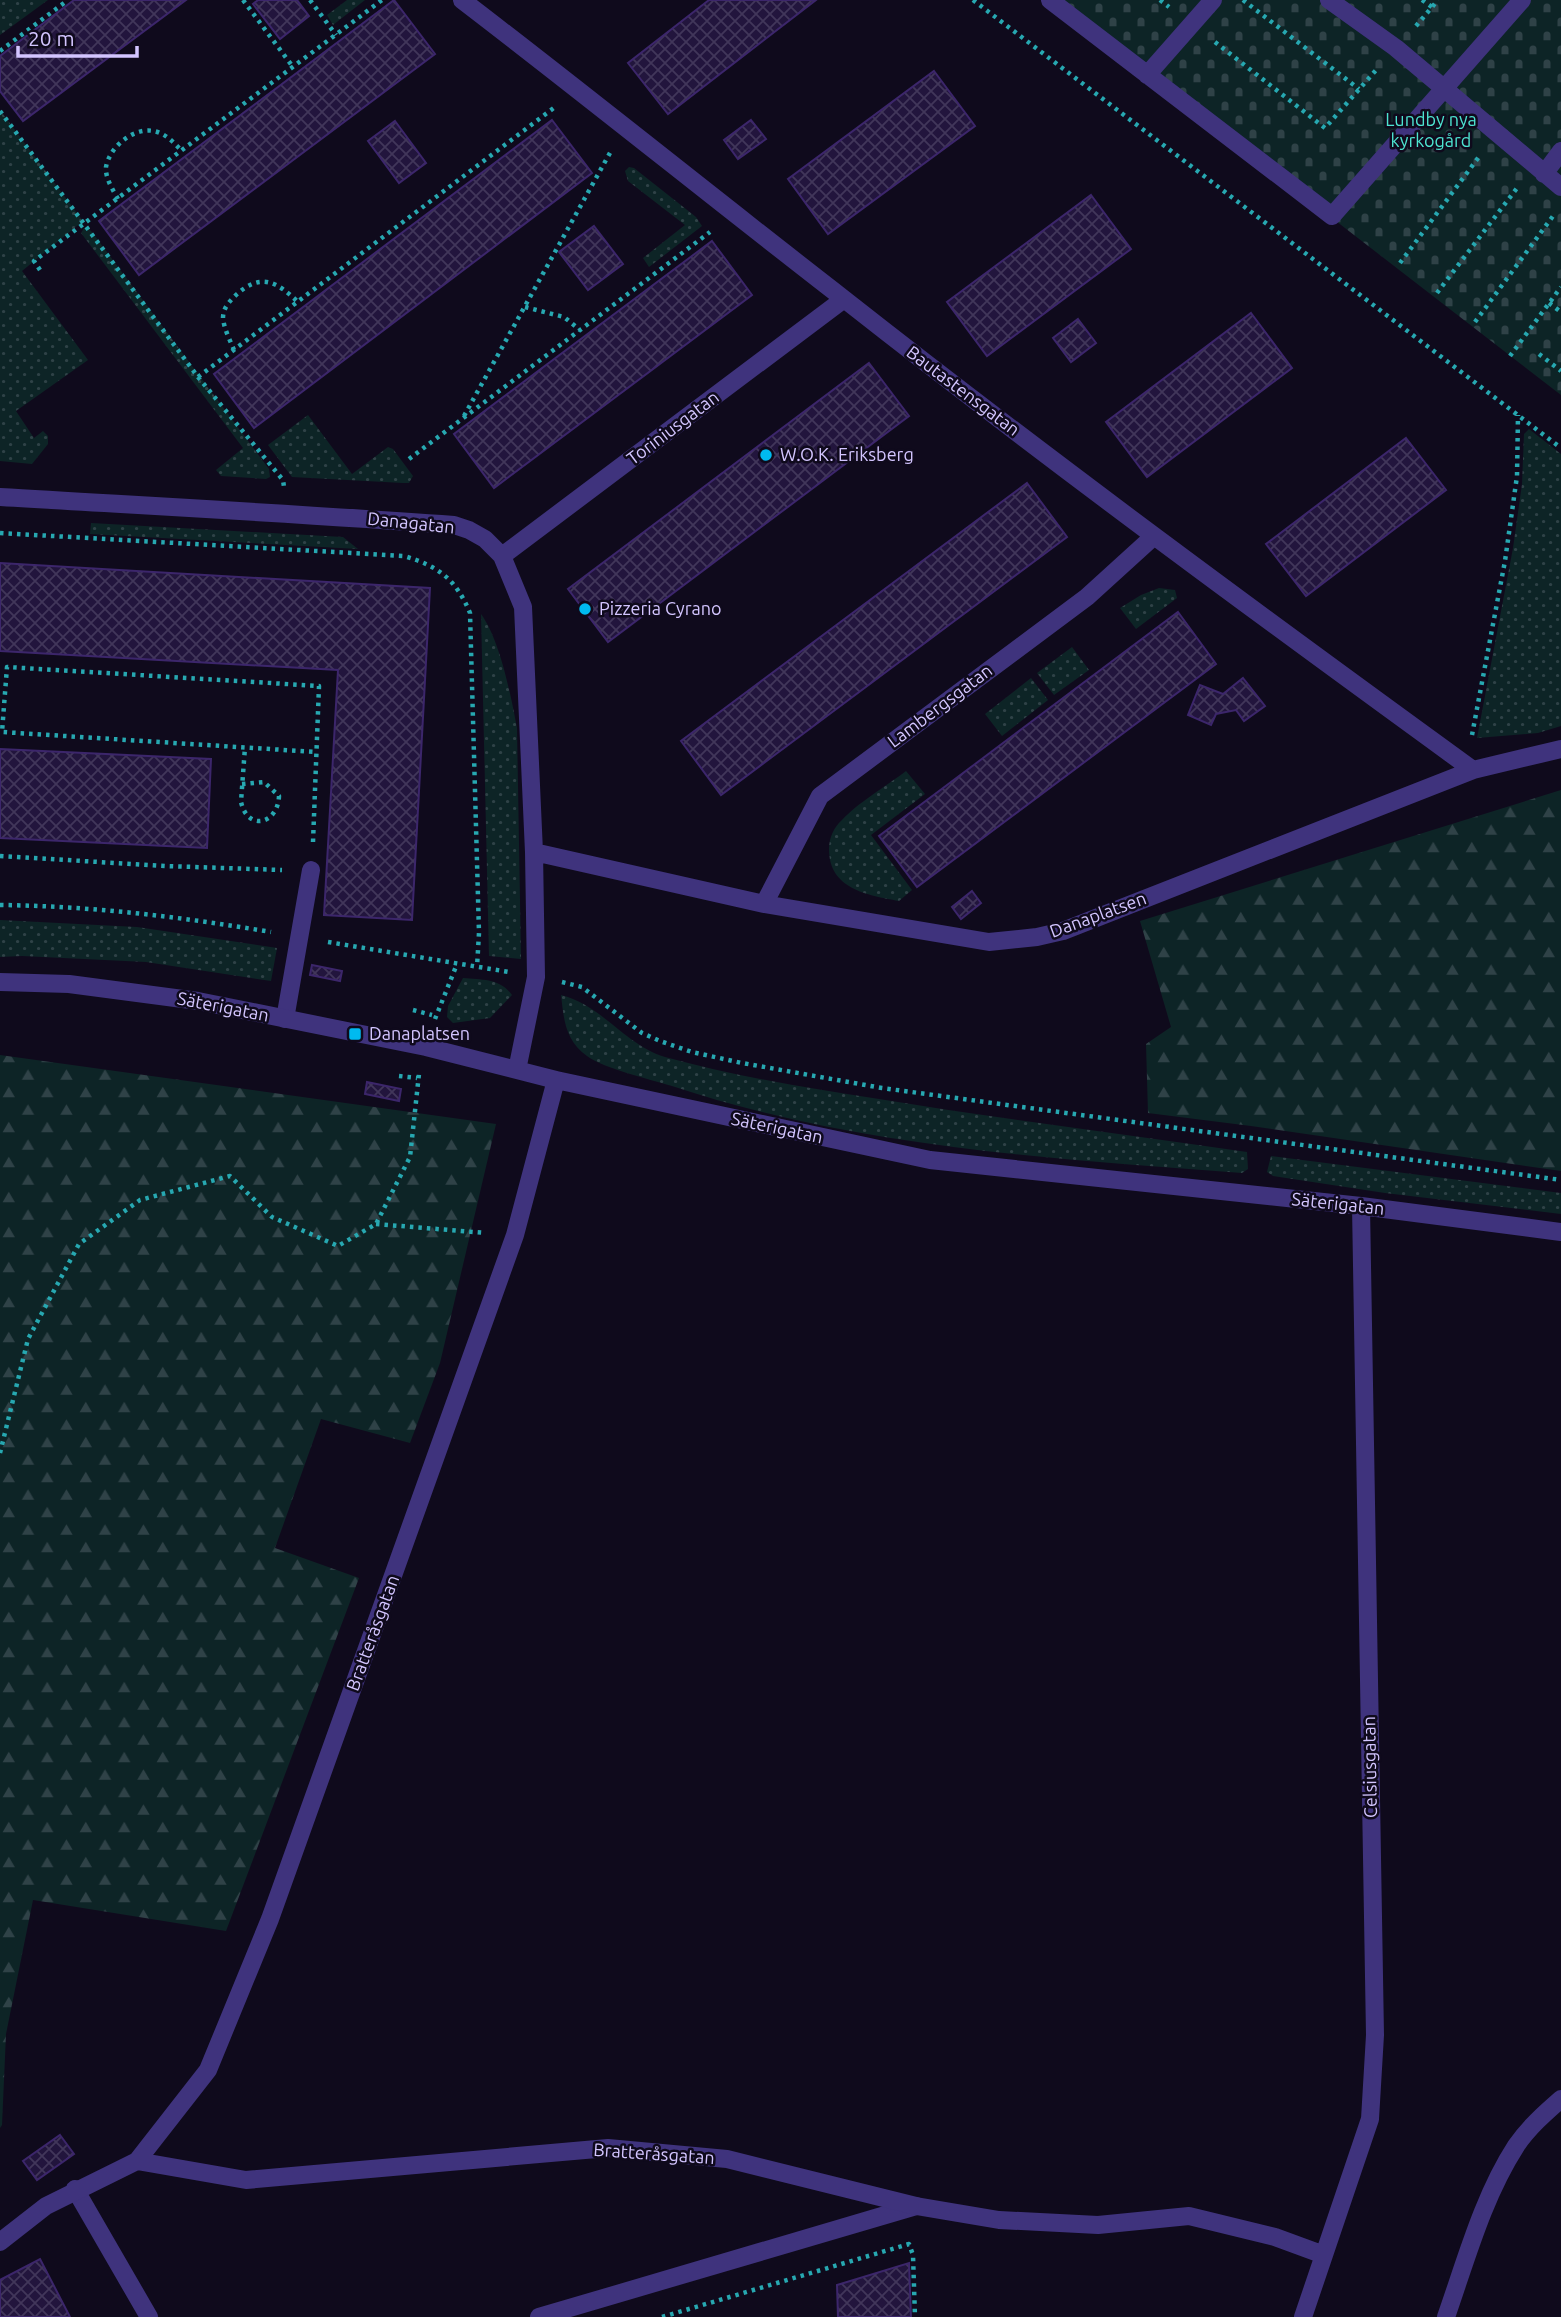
<svg xmlns="http://www.w3.org/2000/svg" width="1561" height="2317" viewBox="0 0 1561 2317" font-family="Ubuntu,sans-serif">
	<style>
		.grass { fill: url(#grass-dots) }
		.forest { fill: url(#forest-firs) }
		.cemetery { fill: url(#cemetery-stones) }
		.building { fill: url(#building-cross-hatch); stroke: #3c266b; stroke-width: 2 }
		.lines { fill: none; stroke-linecap: round; stroke-linejoin: round }
		.path { stroke: #27a8b1; stroke-width: 4.5; stroke-dasharray: 3.5 5; stroke-linecap: butt }
		.lane { stroke: #3f337d; stroke-width: 18 }
		.street { stroke: #3f337d; stroke-width: 18 }
		.poi-dot { fill: #00baf0; stroke: #0f0a1c; stroke-width: 2.5 }
		.labels { text-anchor: middle; stroke-width: 5; stroke-linejoin: round; paint-order: stroke }
		.park-label { font-size: 18px; fill: #4de3d0; stroke: #0f0a1c }
		.street-label { font-size: 18px; fill: #d3c5ff; stroke: #0f0a1c }
		.poi-label { font-size: 18px; fill: #d3c5ff; stroke: #0f0a1c; text-anchor: start }
	</style>
	<defs>
		<pattern id="grass-dots" width="8" height="8" patternUnits="userSpaceOnUse" patternTransform="scale(1.75)"><rect width="8" height="8" fill="#0d2426"/><path d="M2 2h.1M6 6h.1" fill="none" stroke="#2f4247" stroke-width="1.8" stroke-linecap="round"/></pattern>
		<pattern id="forest-firs" width="22" height="20" patternUnits="userSpaceOnUse" patternTransform="scale(1.75)"><rect width="22" height="20" fill="#0d2426"/><path d="M5 1l3.5 6h-7zM16 11l3.5 6h-7z" fill="#2f4247"/></pattern>
		<pattern id="cemetery-stones" width="16" height="16" patternUnits="userSpaceOnUse" patternTransform="scale(1.75)"><rect width="16" height="16" fill="#0d2426"/><path d="M2 7V4a2 2 0 0 1 4 0v3zM10 15v-3a2 2 0 0 1 4 0v3z" fill="#2f4247"/></pattern>
		<pattern id="building-cross-hatch" width="8" height="8" patternUnits="userSpaceOnUse" patternTransform="scale(1.75)"><rect width="8" height="8" fill="#22153d"/><path d="M0 0l8 8M0 8l8-8" fill="none" stroke="#41365a"/></pattern>
	</defs>
	<rect width="100%" height="100%" fill="#0f0a1c"/>
	<path class="grass" d="M0 0H48L0 35Z
		M347 0H365L333 25 327 15Z
		M0 110 83 221 22 271 88 360 16 411 34 438 43 431 48 436V444L32 464 0 461Z
		M629 167 634 168 696 217 702 226 649 267 643 258 685 225 628 181 625 171Z
		M84 228H88L92 232 269 469 270 477 266 479 221 476 216 470 243 448 81 233Z
		M308 415 352 474 388 447 393 449 413 476 409 483H403L292 477 268 445Z
		M1529 429 1561 454V726L1538 733 1477 738 1513 548 1522 484 1524 434Z
		M91 523 343 537 358 549 90 534Z
		M1159 588 1175 590 1177 598 1136 629 1120 608 1141 595Z
		M481 614C500 640 511 696 517 728L521 959 489 956Z
		M1072 647 1089 670 1054 695 1037 673Z
		M1031 678 1048 700 1002 736 985 714Z
		M906 771 925 794 871 835 912 890 899 901C867 895 829 889 829 849 829 838 834 827 842 820 856 804 888 785 906 771Z
		M0 920 137 927 277 948 271 981 146 962 22 956 0 957Z
		M463 978C482 980 500 978 512 995L490 1018 453 1023 447 1017 448 1006Z
		M561 995C602 1005 625 1045 665 1057 733 1076 809 1088 879 1099 1001 1119 1124 1134 1247 1152L1248 1169 1242 1173C1051 1159 855 1147 672 1086 649 1079 605 1069 587 1056 565 1040 564 1020 561 995Z
		M1271 1156 1561 1193V1214L1385 1193 1273 1176 1267 1172Z"/>
	<path class="forest" d="M1561 790V1171L1251 1126 1148 1113 1146 1044 1171 1027 1140 921Z
		M0 1055 496 1124 440 1363 410 1443 321 1419 275 1548 359 1578 226 1931 33 1900 6 2034 2 2125 0 2128Z"/>
	<path class="cemetery" d="M1046 0H1561V395L1147 75Z"/>
	<path class="building" d="M74 0H186L23 121 0 91V56Z
		M258 0H297L309 16 280 39 253 4Z
		M394 0 435 54 139 275 99 221Z
		M709 0H816L668 114 628 63Z
		M934 71 975 126 828 234 788 179Z
		M552 120 592 173 254 428 214 374Z
		M751 120 766 139 738 159 724 140Z
		M395 121 426 163 399 183 368 141Z
		M1091 195 1131 249 987 356 947 302Z
		M594 226 623 264 588 290 559 252Z
		M712 241 752 295 494 488 454 434Z
		M1251 313 1292 368 1147 477 1106 422Z
		M1078 319 1096 343 1071 362 1053 338Z
		M869 363 909 416 608 642 568 589Z
		M1406 438 1446 490 1306 596 1266 544Z
		M1027 483 1067 537 721 795 681 741Z
		M0 563 430 588 412 920 324 915 338 670 0 651Z
		M1178 612 1216 664 917 887 879 836Z
		M1243 678 1265 706 1244 721 1236 710 1216 714 1211 725 1188 715 1200 685 1223 694Z
		M0 749 211 759 207 848 0 838Z
		M972 891 981 903 961 919 952 907Z
		M312 965 342 971 340 981 310 975Z
		M367 1082 401 1089 399 1101 365 1094Z
		M60 2135 74 2154 37 2180 23 2161Z
		M40 2259 70 2317H0V2280Z
		M909 2263 911 2317H838L837 2285Z"/>
	<g class="lines">
		<path class="path" d="M243 0 293 67
			M310 0 336 35
			M973 0 1561 448
			M1160 0 1169 7
			M1243 0 1359 89
			M1422 0 1432 7
			M1416 26 1438 0
			M1215 42 1325 128 1377 69
			M0 51 68 0
			M0 111 198 377 283 480 284 487
			M118 199C113 190 105 178 106 167 110 145 138 123 160 133 169 137 175 144 182 151
			M1400 263 1481 154
			M40 270 34 261 382 0
			M1437 293 1517 188
			M1549 303 1561 312
			M525 307 564 317 580 330
			M1475 322 1553 216
			M234 350C230 340 224 329 223 318 223 308 229 302 236 295 261 272 277 282 298 302
			M1539 354 1561 371
			M1510 356 1561 287
			M198 377 555 107
			M464 416 611 151
			M409 459 710 232
			M0 533 404 556C438 566 456 579 470 613L479 933 477 967
			M1472 735 1505 561 1517 476 1518 415
			M242 784 264 782 279 796C278 824 248 832 241 802L245 747
			M313 842 319 686 7 667 2 732 316 752
			M0 856 165 866 282 870
			M0 905C92 906 181 917 271 932
			M328 942 509 972
			M562 982 582 987 642 1033 660 1041 692 1052 742 1063 882 1088 1561 1180
			M413 1010 432 1015
			M435 1019 457 964
			M399 1076 417 1078
			M376 1224 486 1233
			M0 1453 28 1339 79 1244 140 1200 230 1176 272 1217 338 1246 376 1224 410 1157 419 1074
			M662 2317 909 2244 913 2255 915 2317"/>
		<path class="lane" d="M1050 0 1332 216 1522 0
			M1329 0 1396 48 1561 187
			M1147 75 1213 0
			M1544 174 1561 151
			M285 1019 311 870
			M75 2189 149 2317
			M539 2317 916 2206"/>
		<path class="street" d="M462 0C590 98 716 200 844 299 1050 461 1261 616 1473 770
			M0 497C151 506 303 514 454 525L469 530 485 539 502 556 523 607 534 852 536 977 517 1070
			M502 556 844 299
			M534 852 764 904 989 942 1037 937 1063 931 1473 770 1561 749
			M764 904 820 796 1087 597 1153 537
			M0 982 69 984 198 1001 426 1047 556 1080 930 1160 1361 1206 1561 1232
			M137 2161 246 2180 608 2148 727 2159 916 2206 999 2220 1098 2225 1189 2216 1275 2237 1324 2255
			M0 2242 46 2206 137 2161 208 2070 270 1919 515 1235 556 1080
			M1303 2317 1370 2119 1375 2035 1361 1206
			M1446 2317C1466 2260 1483 2197 1516 2146 1528 2128 1545 2113 1561 2099"/>
	</g>
	<g class="poi-dot">
		<circle cx="766" cy="455" r="7"/>
		<circle cx="585" cy="609" r="7"/>
		<rect x="348" y="1027" width="14" height="14" rx="3.5"/>
	</g>
	<g class="labels">
		<g class="park-label">
			<text x="1431" y="126">Lundby nya<tspan x="1431" dy="21">kyrkogård</tspan></text>
		</g>
		<g class="street-label">
			<text transform="translate(963 391) rotate(37)" y="6">Bautastensgatan</text>
			<text transform="translate(673 428) rotate(-37)" y="6">Toriniusgatan</text>
			<text transform="translate(411 523) rotate(6)" y="6">Danagatan</text>
			<text transform="translate(940 706) rotate(-37)" y="6">Lambergsgatan</text>
			<text transform="translate(1098 915) rotate(-20)" y="6">Danaplatsen</text>
			<text transform="translate(223 1007) rotate(11)" y="6">Säterigatan</text>
			<text transform="translate(777 1128) rotate(12)" y="6">Säterigatan</text>
			<text transform="translate(1338 1204) rotate(6)" y="6">Säterigatan</text>
			<text transform="translate(373 1633) rotate(-70)" y="6">Bratteråsgatan</text>
			<text transform="translate(1370 1767) rotate(-91)" y="6">Celsiusgatan</text>
			<text transform="translate(654 2154) rotate(4)" y="6">Bratteråsgatan</text>
		</g>
		<g class="poi-label">
			<text x="780" y="461">W.O.K. Eriksberg</text>
			<text x="599" y="615">Pizzeria Cyrano</text>
			<text x="369" y="1040">Danaplatsen</text>
		</g>
	</g>
	<path d="M18 46v10h119v-10" fill="none" stroke="#d3c5ff" stroke-width="3.5"/>
	<text x="28" y="46" font-size="21" fill="#d3c5ff" stroke="#0f0a1c" stroke-width="5" paint-order="stroke">20 m</text>
</svg>
